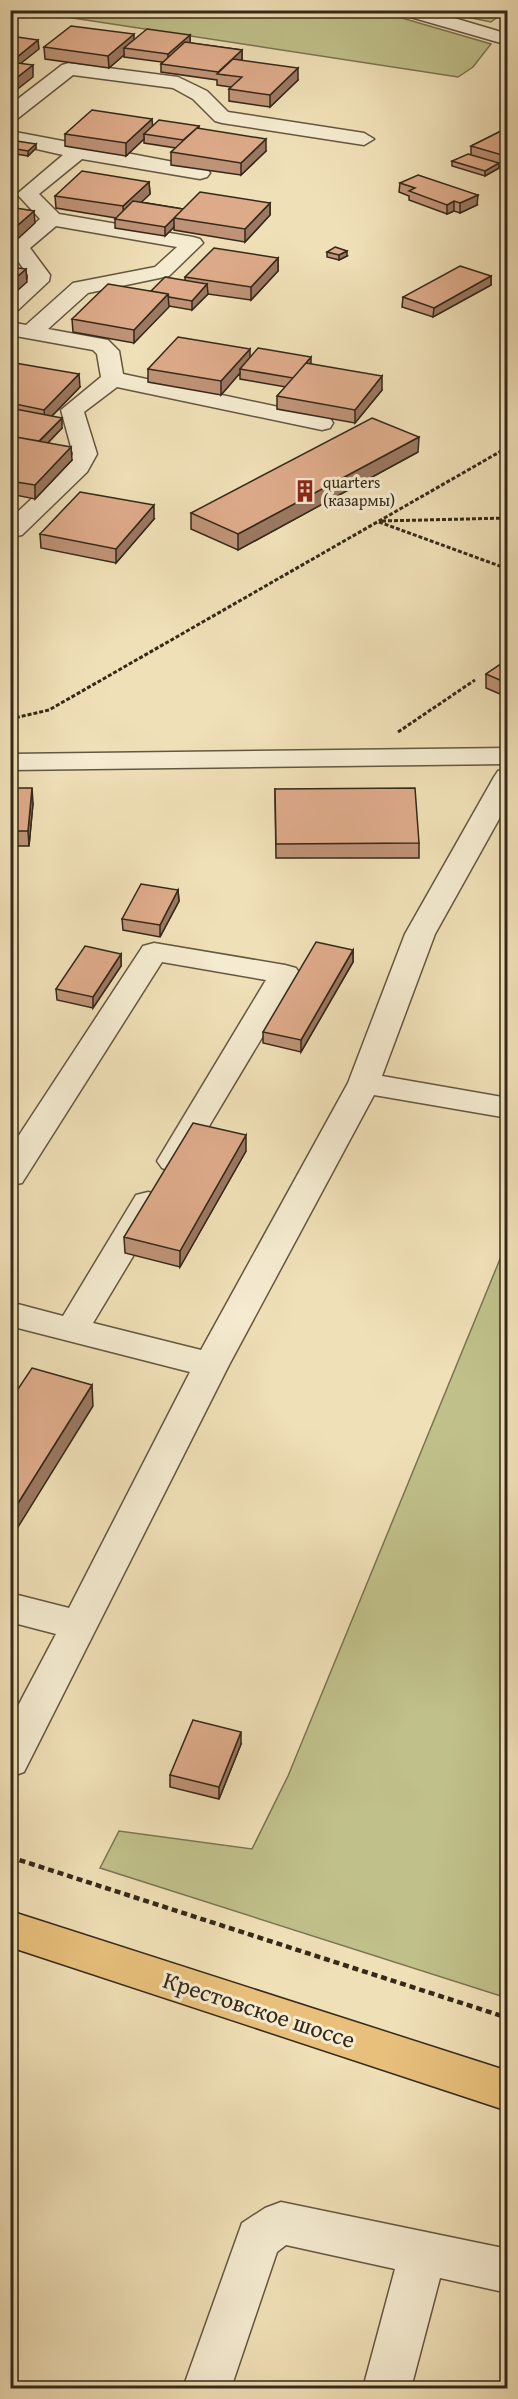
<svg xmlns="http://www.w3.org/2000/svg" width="518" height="2399" viewBox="0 0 518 2399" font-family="'Gentium Book Plus',serif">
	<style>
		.green { fill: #c0c08a; stroke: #7a7452; stroke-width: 1.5 }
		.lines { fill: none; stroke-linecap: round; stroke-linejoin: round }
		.minor-casing { stroke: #645740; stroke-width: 3 }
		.major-casing { stroke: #352919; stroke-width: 3 }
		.path-far1 { stroke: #352919; stroke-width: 3; stroke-dasharray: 4 2; stroke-linecap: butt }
		.path { stroke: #352919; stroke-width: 4.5; stroke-dasharray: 6 4; stroke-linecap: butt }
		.minor { fill: #f5ebd0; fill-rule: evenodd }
		.major { fill: #e8c07c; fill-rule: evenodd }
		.wall { fill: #bf9377; stroke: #352919; stroke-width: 1.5 }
		.shaded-wall { fill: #9b7861; stroke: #352919; stroke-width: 1.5 }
		.building { fill: #deab8a; stroke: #352919; stroke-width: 1.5 }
		.labels { text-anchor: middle; stroke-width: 6; stroke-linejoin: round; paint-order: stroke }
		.far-poi-label { font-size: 16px; fill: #352919; stroke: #f5ebd0; text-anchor: start }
		.near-street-label { font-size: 24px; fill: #352919; stroke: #f5ebd0 }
	</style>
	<rect width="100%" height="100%" fill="#f0e0b7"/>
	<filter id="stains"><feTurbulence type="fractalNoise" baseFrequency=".00333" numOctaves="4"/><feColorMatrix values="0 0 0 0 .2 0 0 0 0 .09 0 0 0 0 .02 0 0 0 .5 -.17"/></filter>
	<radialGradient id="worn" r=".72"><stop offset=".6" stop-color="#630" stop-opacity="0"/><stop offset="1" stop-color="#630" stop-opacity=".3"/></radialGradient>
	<path class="green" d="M507 10 491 22 436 11V10Z
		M27 11H362L402 18 491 44 473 67 458 77Z
		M507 1242V1998L100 1868 119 1831 252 1849 288 1776Z"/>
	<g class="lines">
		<g class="minor-casing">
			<path id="minor" d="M398 10H427L508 34V45L400 14Z
				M69 63 178 77 207 91 228 112 364 133 374 139 364 145 222 123 215 121 193 99 173 88 73 75 17 119 10 121V105L62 65Z
				M10 131 200 167 207 169 210 173 207 177 200 179 82 159 39 194 59 214 193 237 200 239 203 243 169 276 88 293 48 329 108 340 119 351 123 374 330 418 333 423 330 428 322 430 117 387 84 412 97 454 87 472 22 535 10 537V519L69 464 73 454 61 410 101 377 97 354 93 350 10 335V322L26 325 73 283 155 267 177 247 56 226 30 248 50 275 49 281 18 310 10 311V294L28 279V275L10 250V244L40 219 17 194 63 155 10 143Z
				M508 748V764L10 770V754Z
				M508 769V803L435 934 382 1076 508 1098V1118L374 1095 229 1365 24 1772 10 1777V1721L56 1634 10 1622V1593L69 1608 190 1372 10 1326V1302L63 1316 136 1195 148 1192 160 1195 165 1203 93 1323 201 1350 348 1083 405 934 494 777 498 771Z
				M154 943 285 965 296 968 300 974 184 1168 173 1172 162 1168 157 1161 266 980 162 962 22 1183 10 1185V1149L143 946Z
				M281 2202 508 2249V2293L440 2278 411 2388H363L395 2269 286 2245 277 2252 231 2388H183L242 2223 265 2208Z"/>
		</g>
		<g class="major-casing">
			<path id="major" d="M10 1911 508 2071V2111L10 1947Z"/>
		</g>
		<path class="path-far1" d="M382 521 508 518
			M379 522 508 569
			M10 719 49 710 503 450
			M398 732 475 680"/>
		<path class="path" d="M10 1857 508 2018"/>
		<use href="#minor" class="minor"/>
		<use href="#major" class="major"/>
	</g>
	<path class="wall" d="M190 35V43L242 50V59L241 60 298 80 270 107 229 101V89L231 87 217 85V80L161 72V64L162 62 124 57V55L109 68 45 59 44 47Z
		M152 126H199V129L266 151 241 175 171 165V152L176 148 144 143V139L126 156 65 146V134Z
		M507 128 501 168 499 167V168L485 176 452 166V161L471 155V146Z
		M10 140 36 148 28 156 10 153Z
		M149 182 150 194 141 202 183 209 270 203V215L245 242 174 230V227L165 236 115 228V219L116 218 56 208 55 196Z
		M400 183 477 205 460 213 454 211 447 214 409 200V196L399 192Z
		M327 252 347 256 339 260 327 257Z
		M278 258V271L251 300 208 294 192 310 169 306 134 343 73 332 72 319 151 291 185 281V277Z
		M491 276V285L433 317 402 307 403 297Z
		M250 358 311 364 382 390 355 423 277 409V396L286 387 240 379V373L221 395 148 382V369Z
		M10 367 80 387 52 416 62 428 48 443 72 460 35 499 10 494Z
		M418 452 238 550 191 529V513Z
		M154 519 116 563 41 548 40 534Z
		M507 660V697L486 688V674Z
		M10 788 33 803 29 846H10Z
		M275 789 419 843V858H276Z
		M178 890 179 901 160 937 123 930 122 919Z
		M353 950V962L301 1052 263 1043V1032Z
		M121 954V966L93 1008 57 1000 56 989Z
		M246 1151 180 1267 125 1253 124 1237Z
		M241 1744 219 1799 170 1787V1775Z"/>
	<path class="shaded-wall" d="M134 34V46L124 48V55L109 68 108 56Z
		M190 35V43L168 63V54Z
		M38 40 39 49 10 72V63Z
		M242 50V59L225 75 218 72Z
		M33 65V77L10 95V83Z
		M298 68V80L270 107V95Z
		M152 119 153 131 144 134V139L126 156V143Z
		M266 139V151L241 175V163Z
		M36 144V148L28 156V151Z
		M507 153V164L501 168 502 155Z
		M499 163V168L485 176V171Z
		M149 182 150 194 124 219 123 206Z
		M478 195 477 205 460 213V203Z
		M454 201V211L447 214V205Z
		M270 203V215L245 242V229Z
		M34 211 35 223 10 246V232Z
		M174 218V227L165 236V227Z
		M15 246V255L10 260V250Z
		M347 251V256L339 260V255Z
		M278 258V271L251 300V287Z
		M26 269 27 282 10 297V283Z
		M491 276V285L433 317 434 308Z
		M207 284 208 294 192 310V301Z
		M168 294 169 307 134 343V330Z
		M250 349V363L240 369V373L221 395V381Z
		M311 357V367L293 378Z
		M79 374 80 387 45 423 44 410Z
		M382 376V390L355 423V410Z
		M62 418V428L38 453V443Z
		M419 437 418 452 238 550V534Z
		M71 447 72 460 35 499V485Z
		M154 505V519L116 563V549Z
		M32 788 33 803 29 846 28 831Z
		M178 890 179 901 160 937V925Z
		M353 950V962L301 1052V1040Z
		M121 954V966L93 1008V997Z
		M14 1089 16 1110 10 1118V1095Z
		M246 1135V1151L180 1267V1251Z
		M92 1385 93 1406 10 1540V1516Z
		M241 1732V1744L219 1799V1787Z"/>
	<path class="building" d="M71 26 134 34 108 56 44 47Z
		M147 29 190 35 168 54 124 48Z
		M10 36 38 40 11 62H10Z
		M185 42 242 50 218 72 161 64Z
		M233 59 298 68 270 95 229 89 242 77 217 74Z
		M10 62 33 65 10 83Z
		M92 110 152 119 126 143 65 134Z
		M159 120 199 126 183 140 144 134Z
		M197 128 266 139 241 163 171 152Z
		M507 128V153L502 155 471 146Z
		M10 140 36 144 28 151 10 148Z
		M468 154 499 163 485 171 452 161Z
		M82 171 149 182 123 206 55 196Z
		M418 175 478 195 460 203 454 201 447 205 409 191 415 188 400 183Z
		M200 192 270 203 245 229 174 218Z
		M133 201 183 209 165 227 115 219Z
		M10 207 34 211 10 232Z
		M335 247 347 251 339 255 327 252Z
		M214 248 278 258 251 287 185 277Z
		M460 266 491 276 434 308 403 297Z
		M10 267 26 269 10 283Z
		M165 277 207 284 192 301 169 297 168 294 151 291Z
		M108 284 168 294 134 330 72 319Z
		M178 337 250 349 221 381 148 369Z
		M258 348 311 357 293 378 240 369Z
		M15 363 79 374 44 410 10 403V367Z
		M306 363 382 376 355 410 277 396Z
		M10 408 62 418 39 441 10 436Z
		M372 418 419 437 238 534 191 513Z
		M10 436 71 447 35 485 10 481Z
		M80 492 154 505 116 549 40 534Z
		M507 660V683L486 674Z
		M10 788H32L28 831H10Z
		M415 788 419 843 276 844 275 789Z
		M141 884 178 890 160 925 122 919Z
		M316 942 353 950 301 1040 263 1032Z
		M85 946 121 954 93 997 56 989Z
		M10 1088 14 1089 10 1095Z
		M193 1123 246 1135 180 1251 124 1237Z
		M32 1368 92 1385 10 1516V1401Z
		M193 1720 241 1732 219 1787 170 1775Z"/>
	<defs>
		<g id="building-bare" transform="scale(1.8)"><path d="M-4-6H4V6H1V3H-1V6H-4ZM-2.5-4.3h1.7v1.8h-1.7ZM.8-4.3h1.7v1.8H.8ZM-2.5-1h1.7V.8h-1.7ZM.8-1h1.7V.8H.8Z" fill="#8f2418" stroke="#f5ebd0" stroke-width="2.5" paint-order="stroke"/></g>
	</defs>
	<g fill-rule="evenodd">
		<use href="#building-bare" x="305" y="491"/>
	</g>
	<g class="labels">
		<g class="far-poi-label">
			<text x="323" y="488">quarters<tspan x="323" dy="18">(казармы)</tspan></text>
		</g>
		<g class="near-street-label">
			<text transform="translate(259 2010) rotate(18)" y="8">Крестовское шоссе</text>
		</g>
	</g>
	<rect width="518" height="2399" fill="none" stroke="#f0e0b7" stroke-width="36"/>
	<rect x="12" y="12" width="494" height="2375" fill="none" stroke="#352919" stroke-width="3"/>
	<rect x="18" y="18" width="482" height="2363" fill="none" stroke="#352919" stroke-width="1.5"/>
	<rect width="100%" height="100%" filter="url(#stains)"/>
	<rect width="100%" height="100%" fill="url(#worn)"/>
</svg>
